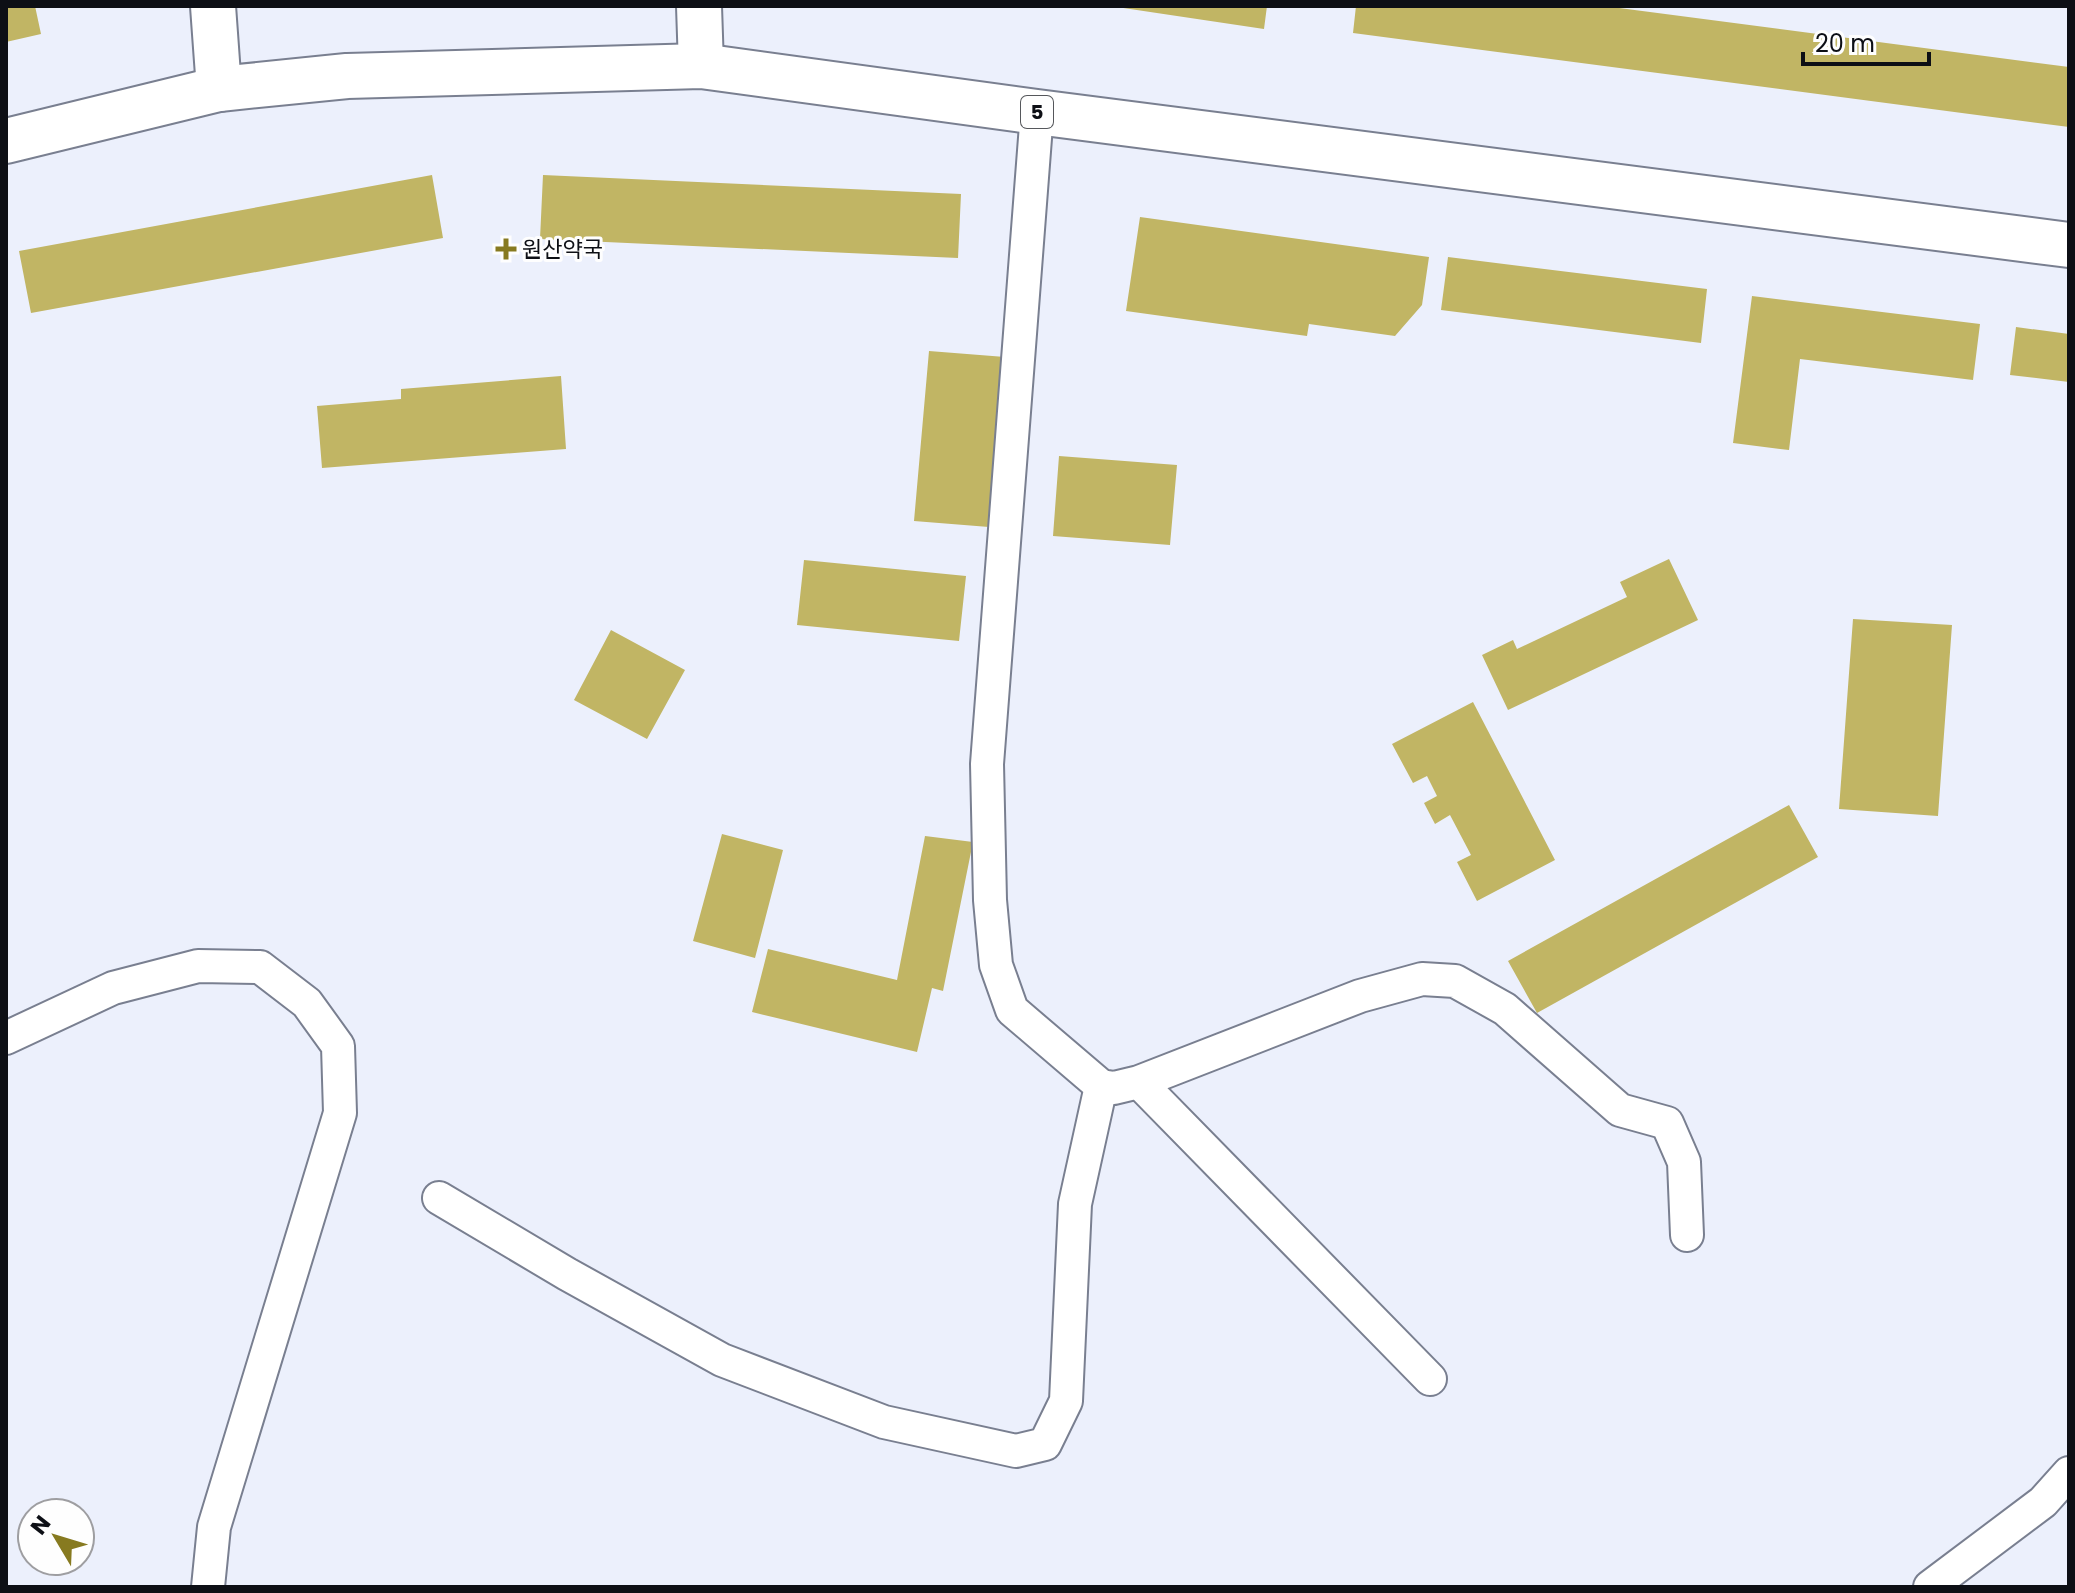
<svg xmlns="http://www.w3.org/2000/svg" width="2075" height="1593" viewBox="0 0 2075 1593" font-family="Poppins,'Noto Sans KR',sans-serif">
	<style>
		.building { fill: #c1b564 }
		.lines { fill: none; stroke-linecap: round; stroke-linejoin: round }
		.minor-casing { stroke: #797f90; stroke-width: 36 }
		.secondary-casing { stroke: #797f90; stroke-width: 48 }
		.trunk-casing { stroke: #797f90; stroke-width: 48 }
		.minor { stroke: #fff; stroke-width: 32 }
		.secondary { stroke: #fff; stroke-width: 44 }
		.trunk { stroke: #fff; stroke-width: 44 }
		.poi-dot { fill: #877a20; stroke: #fefefe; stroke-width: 3 }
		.labels { text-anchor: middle; stroke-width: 6; stroke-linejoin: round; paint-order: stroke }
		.shield { fill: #fefefe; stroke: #55575b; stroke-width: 2 }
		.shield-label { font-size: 20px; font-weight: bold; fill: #0d0f15 }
		.poi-label { font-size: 22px; fill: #0d0f15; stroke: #fefefe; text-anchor: start }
	</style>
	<rect width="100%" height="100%" fill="#ecf0fc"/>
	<path class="building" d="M6 6H35L41 34 6 42Z
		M1110 6H1267L1264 29Z
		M1356 6H1604L2069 67V127L1353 33Z
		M432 175 443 238 31 313 19 251Z
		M543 175 961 194 958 258 540 239Z
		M1140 217 1429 257 1422 305 1395 336 1309 324 1307 336 1126 311Z
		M1448 257 1707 289 1701 343 1441 310Z
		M1752 296 1980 324 1973 380 1800 359 1789 450 1733 443Z
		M2016 327 2069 334V382L2010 375Z
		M929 351 1005 357 989 527 914 521Z
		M561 376 566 449 322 468 317 406 401 399V389Z
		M1059 456 1177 465 1170 545 1053 536Z
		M1669 559 1698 620 1508 710 1482 655 1513 640 1517 649 1627 597 1620 582Z
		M804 560 966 576 959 641 797 625Z
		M1853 619 1952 625 1938 816 1839 809Z
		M611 630 685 670 647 739 574 700Z
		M1473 702 1555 860 1477 901 1457 862 1471 855 1450 815 1435 824 1424 803 1437 796 1427 776 1413 783 1392 744Z
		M1789 805 1818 857 1537 1013 1508 961Z
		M722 834 783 850 755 958 693 941Z
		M925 836 973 842 943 991 932 988 917 1052 752 1012 768 949 897 980Z"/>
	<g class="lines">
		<g class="minor-casing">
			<path id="minor" d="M6 1038 113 988 198 966 260 967 307 1003 338 1046 340 1113 214 1527 208 1587
				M1139 1082 1430 1379
				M1101 1086 1114 1088 1139 1082 1360 996 1422 979 1455 981 1505 1009 1620 1110 1667 1123 1684 1162 1687 1235
				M439 1198 567 1274 722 1360 884 1422 1016 1451 1045 1444 1066 1401 1075 1204 1101 1086 1012 1010 996 965 990 900 987 764 1037 112
				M1930 1587 2043 1502 2069 1473"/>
		</g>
		<g class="secondary-casing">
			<path id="secondary" d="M213 6 219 89
				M699 6 701 66"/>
		</g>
		<g class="trunk-casing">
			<path id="trunk" d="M6 141 219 89 347 76 701 66 1037 112 2069 245"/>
		</g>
		<use href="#minor" class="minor"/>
		<use href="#secondary" class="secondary"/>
		<use href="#trunk" class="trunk"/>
	</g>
	<path class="poi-dot" d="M502 237h8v8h8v8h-8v8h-8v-8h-8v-8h8z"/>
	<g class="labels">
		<rect class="shield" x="1021" y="96" width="32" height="32" rx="6"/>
		<g class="shield-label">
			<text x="1037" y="119">5</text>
		</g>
		<g class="poi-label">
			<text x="522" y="257">원산약국</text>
		</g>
	</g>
	<rect width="2075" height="1593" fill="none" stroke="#0d0f15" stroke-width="16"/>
	<g transform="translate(56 1537) rotate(308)"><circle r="38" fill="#fefefe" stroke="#9e9ea1" stroke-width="2"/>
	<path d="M0-6L14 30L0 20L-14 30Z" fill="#877a20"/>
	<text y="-12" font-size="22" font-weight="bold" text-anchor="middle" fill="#0d0f15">N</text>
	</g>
	<path d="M1803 52v12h126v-12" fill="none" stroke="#0d0f15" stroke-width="4"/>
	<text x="1815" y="52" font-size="24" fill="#0d0f15" stroke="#fefefe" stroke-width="6" paint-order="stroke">20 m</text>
</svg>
